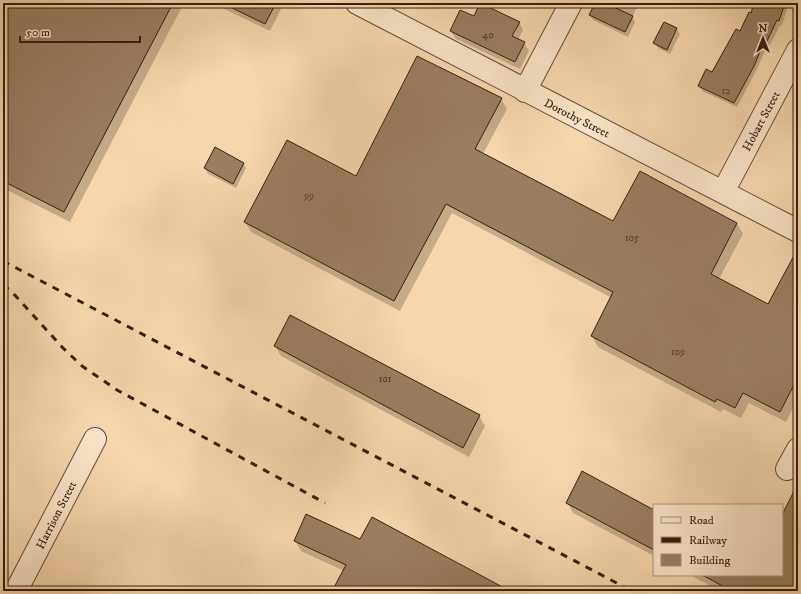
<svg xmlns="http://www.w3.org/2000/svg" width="801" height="594" viewBox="0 0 801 594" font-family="'IM FELL DW Pica',serif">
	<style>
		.shadow { fill: #0003 }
		.building { fill: #997e61; stroke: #351e10 }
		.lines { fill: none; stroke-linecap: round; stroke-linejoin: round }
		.minor-casing { stroke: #654c37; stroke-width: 24 }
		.minor { stroke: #f9e5c9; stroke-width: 22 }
		.rail { stroke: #351e10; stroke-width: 3; stroke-dasharray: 7 7; stroke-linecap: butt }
		.labels { text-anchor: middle; stroke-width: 3.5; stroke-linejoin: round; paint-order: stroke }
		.number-label { font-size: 10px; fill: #4e3624 }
		.street-label { font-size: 12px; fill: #351e10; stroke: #f9e5c9 }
	</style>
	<rect width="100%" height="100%" fill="#f6d7ac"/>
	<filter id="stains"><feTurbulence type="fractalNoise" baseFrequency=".005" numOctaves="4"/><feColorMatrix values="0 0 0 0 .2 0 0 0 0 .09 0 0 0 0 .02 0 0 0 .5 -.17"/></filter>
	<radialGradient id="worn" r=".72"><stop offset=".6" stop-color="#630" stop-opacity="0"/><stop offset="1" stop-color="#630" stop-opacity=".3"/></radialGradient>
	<path class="shadow" d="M3 3H184L70 222 3 188Z
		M212 3H284L270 31Z
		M596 3H639L632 17 635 22 628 37 593 20 590 15Z
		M755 3H787L786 7 787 9 782 25H780L770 45 768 44 756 71 737 107 702 91 699 86 713 74 751 14Z
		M475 17 519 22 523 30 518 40 524 43 529 51 520 69 456 39 451 31Z
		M677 29 680 34 670 54 658 48 655 43Z
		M798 94V111L795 110 792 104Z
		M501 99 507 109 483 154 613 223H737L743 234 719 279 769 306 798 256V398L786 422 749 403 741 418 723 409 721 412 598 347 592 336 612 298 452 213 400 311 251 232 245 222 356 178Z
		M243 163 246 168 236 188 208 174 205 168Z
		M275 346 479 416 485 426 469 457 281 356Z
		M798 485V591H720L690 575H782V511L785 512Z
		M568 503 654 511V556L573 513Z
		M360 540 509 591H333L344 571 301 551 295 541Z"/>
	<path class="building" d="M3 3H173L64 212 3 181Z
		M222 3H276L265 24Z
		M480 3 520 22 512 36 525 42 515 62 450 31 460 10 474 16Z
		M595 3H605L633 16 625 32 589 15Z
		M754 3H785L779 21 777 20 767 41 765 40 754 66 734 103 698 86 706 69 712 72 736 29 740 31 749 12 751 13Z
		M664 22 677 28 667 50 653 43Z
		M417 56 502 98 475 149 613 221 640 171 737 223 711 274 768 304 798 248V377L780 412 743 393 735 408 717 399 715 402 591 336 613 292 446 204 394 301 244 222 287 140 356 176Z
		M215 147 244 163 233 184 204 168Z
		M290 315 480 415 463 448 274 346Z
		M582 471 654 510V550L566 503Z
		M798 483V591H732L702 575H782V515Z
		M306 514 360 539 372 517 510 591H332L346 565 294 541Z"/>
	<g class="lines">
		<g class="minor-casing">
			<path id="minor" d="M357 3 798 231
				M525 91 571 3
				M723 192 798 50
				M787 469 798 449
				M16 591 95 439"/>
		</g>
		<use href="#minor" class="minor"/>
		<path class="rail" d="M3 261 632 591
			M3 285 12 292 63 348 82 366 117 390 325 503"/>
	</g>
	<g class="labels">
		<g class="number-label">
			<text x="488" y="38">40</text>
			<text x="726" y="94">12</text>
			<text x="309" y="199">99</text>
			<text x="632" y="241">105</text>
			<text x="678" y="355">109</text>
			<text x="385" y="382">101</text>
		</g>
		<g class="street-label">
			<text transform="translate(577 118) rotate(27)" y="4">Dorothy Street</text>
			<text transform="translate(761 121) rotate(-62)" y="4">Hobart Street</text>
			<text transform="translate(56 515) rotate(-63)" y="4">Harrison Street</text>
		</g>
	</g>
	<rect width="801" height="594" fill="none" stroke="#f6d7ac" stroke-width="16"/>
	<rect x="4" y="4" width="793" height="586" fill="none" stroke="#351e10" stroke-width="2"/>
	<rect x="8" y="8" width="785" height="578" fill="none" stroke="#351e10"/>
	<rect x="653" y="504" width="130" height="72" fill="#f9e5c9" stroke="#ab957f"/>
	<rect x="661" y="517" width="20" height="6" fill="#f9e5c9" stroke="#ab957f"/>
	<text x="689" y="524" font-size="12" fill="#351e10">Road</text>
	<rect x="661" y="537" width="20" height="6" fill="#351e10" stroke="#ab957f"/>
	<text x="689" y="544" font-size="12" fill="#351e10">Railway</text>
	<rect x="661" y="554" width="20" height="12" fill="#997e61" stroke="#ab957f"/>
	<text x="689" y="564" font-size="12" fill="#351e10">Building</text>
	<g transform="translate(763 38)" stroke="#f9e5c9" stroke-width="3" paint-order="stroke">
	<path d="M0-3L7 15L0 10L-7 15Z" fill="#351e10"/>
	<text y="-6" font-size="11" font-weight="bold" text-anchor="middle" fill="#351e10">N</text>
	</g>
	<path d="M20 36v6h120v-6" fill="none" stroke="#351e10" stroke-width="2"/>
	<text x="26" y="36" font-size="12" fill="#351e10" stroke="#f9e5c9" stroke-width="3" paint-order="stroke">50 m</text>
	<rect width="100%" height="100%" filter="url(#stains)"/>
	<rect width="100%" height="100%" fill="url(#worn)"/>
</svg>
